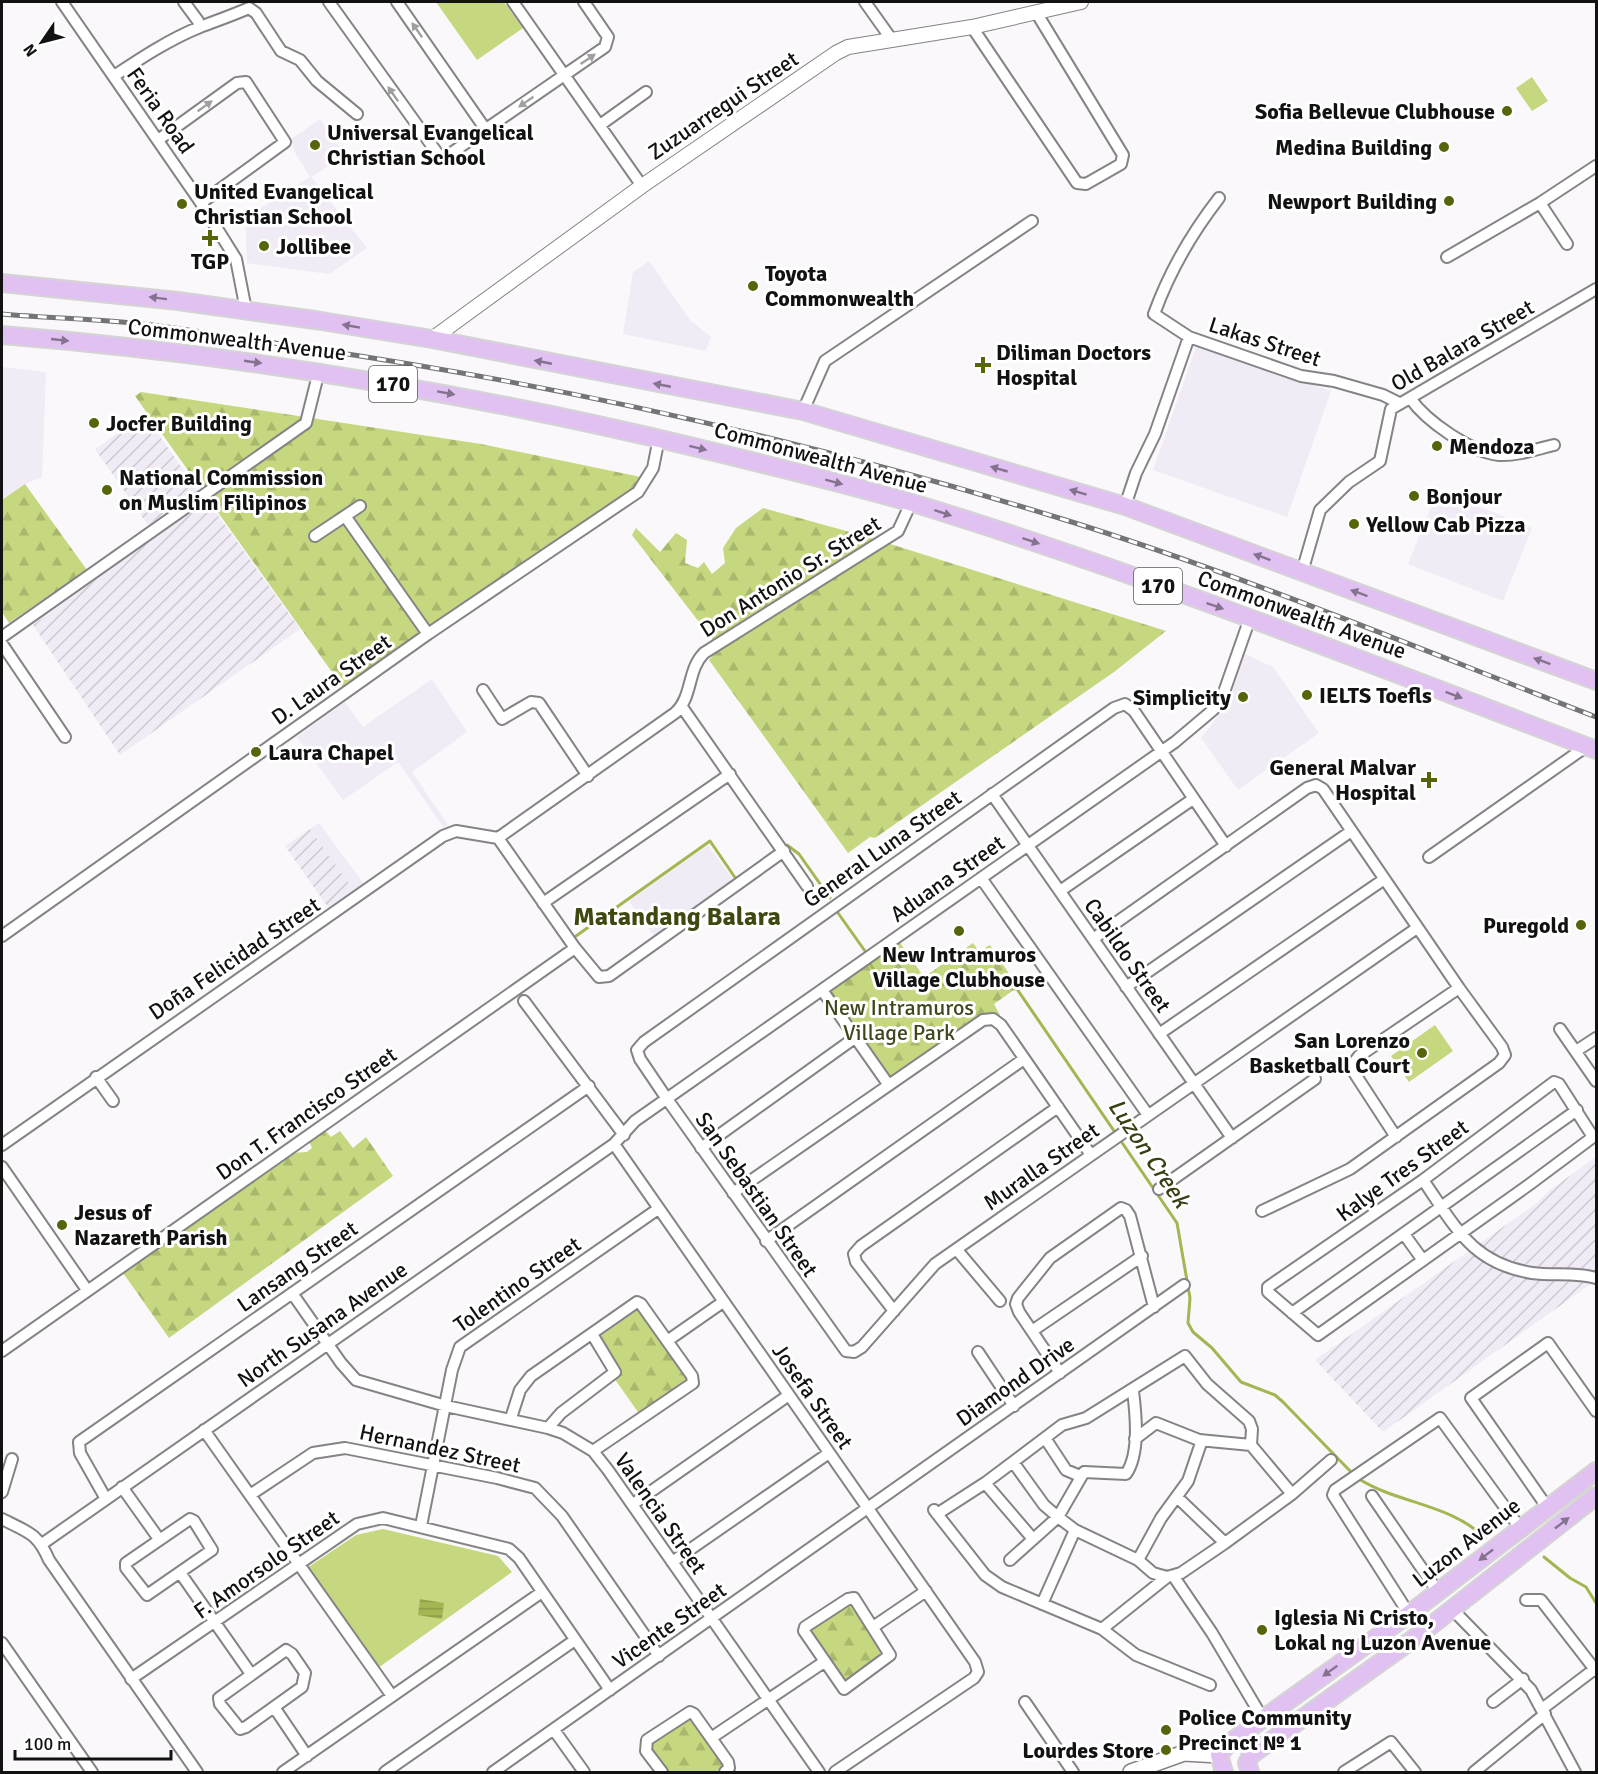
<svg xmlns="http://www.w3.org/2000/svg" width="1598" height="1774" viewBox="0 0 1598 1774" font-family="Signika,sans-serif">
	<style>
		.built { fill: #f1ebf5 }
		.industrial { fill: url(#industrial-furrows) }
		.green { fill: #c5d77f }
		.forest { fill: url(#forest-firs) }
		.water { fill: url(#water-rules) }
		.lines { fill: none; stroke-linecap: round; stroke-linejoin: round }
		.stream { stroke: #a3b651; stroke-width: 3 }
		.minor-casing { stroke: #858386; stroke-width: 14 }
		.tertiary-casing { stroke: #858386; stroke-width: 16 }
		.secondary-casing { stroke: #858386; stroke-width: 18 }
		.primary-casing { stroke: #d5d4d5; stroke-width: 20 }
		.minor { stroke: #fff; stroke-width: 10 }
		.tertiary { stroke: #fff; stroke-width: 14 }
		.secondary { stroke: #fff; stroke-width: 15 }
		.primary { stroke: #e1c1f2; stroke-width: 16 }
		.rail-casing { stroke: #747375; stroke-width: 5 }
		.rail { stroke: #fff; stroke-width: 3; stroke-dasharray: 9; stroke-linecap: butt }
		.oneway { fill: #a1a0a1 }
		.oneway2 { fill: #84728e }
		.poi-dot { fill: #57650a; stroke: #fff; stroke-width: 2 }
		.labels { text-anchor: middle; stroke-width: 6; stroke-linejoin: round; paint-order: stroke }
		.shield { fill: #fff; stroke: #5a595a; stroke-width: 1.5 }
		.shield-label { font-size: 21px; font-weight: bold; fill: #131213 }
		.street-label { font-size: 22px; fill: #131213; stroke: #fff }
		.poi-label { font-size: 22px; font-weight: bold; fill: #131213; stroke: #fff; text-anchor: start }
		.park-label { font-size: 22px; fill: #3f471d; stroke: #fff }
		.water-label { font-size: 24px; font-style: italic; fill: #384016; stroke: #fff }
		.quarter-label { font-size: 26px; font-weight: bold; fill: #3f490f; stroke: #fff }
	</style>
	<defs>
		<pattern id="industrial-furrows" width="10" height="10" patternUnits="userSpaceOnUse" patternTransform="scale(1.5)"><rect width="10" height="10" fill="#f1ebf5"/><path d="M-1 1l2-2M0 10L10 0M9 11l2-2" fill="none" stroke="#cec8d1"/></pattern>
		<pattern id="forest-firs" width="22" height="20" patternUnits="userSpaceOnUse" patternTransform="scale(1.5)"><rect width="22" height="20" fill="#c5d77f"/><path d="M5 1l3.5 6h-7zM16 11l3.5 6h-7z" fill="#a8b86d"/></pattern>
		<pattern id="water-rules" width="6" height="5" patternUnits="userSpaceOnUse" patternTransform="scale(1.5)"><rect width="6" height="5" fill="#a3b651"/><path d="M0 2.5h6" fill="none" stroke="#8b9b46"/></pattern>
	</defs>
	<rect width="100%" height="100%" fill="#faf8fb"/>
	<path class="built" d="M320 119 345 155 311 177 367 248 329 274 247 263 245 218 310 177 294 151 291 139Z
		M649 261 690 320 711 337 706 351 623 334 633 272Z
		M1197 344 1331 391 1287 517 1153 470Z
		M2 367 46 372 42 477 25 484 2 500Z
		M1438 490 1532 528 1503 601 1408 564Z
		M1245 654 1273 667 1319 733 1238 790 1201 738 1229 702Z
		M432 679 467 732 412 772 448 825 444 828 398 762 343 800 297 737 345 702 363 727Z
		M319 823 367 888 357 895 310 829Z
		M708 845 735 882 656 939 629 901Z"/>
	<path class="industrial" d="M145 415 198 491 148 525 95 449Z
		M207 500 300 629 120 755 33 625Z
		M310 829 357 895 332 913 285 846Z
		M1596 1157V1280L1383 1432 1315 1360 1537 1203 1550 1190Z"/>
	<path class="green" d="M436 2H504L523 28 477 60Z
		M1532 77 1548 101 1532 111 1516 88Z
		M1435 1025 1453 1051 1409 1082 1391 1056Z
		M383 1529 498 1556 512 1572 378 1668 307 1568 356 1535Z"/>
	<path class="forest" d="M141 392 481 444 641 477 637 489 344 689 135 396Z
		M25 484 87 570 9 623 2 612V500Z
		M763 508 868 537 1166 631 1114 672 875 838 870 837 848 853 709 660 719 648 632 535 636 528 660 552 676 533 687 540 685 563 698 568 704 562 712 574 725 563 723 548 736 528Z
		M898 940 924 977 973 943 979 951 990 945 1018 987 994 1004 1000 1015 986 1014 889 1078 827 990Z
		M324 1129 331 1137 340 1131 353 1148 366 1137 393 1176 169 1338 121 1270 292 1153 307 1152 312 1148 309 1141Z
		M639 1309 689 1382 640 1415 614 1378 621 1372 598 1338Z
		M850 1604 887 1657 845 1686 808 1632Z
		M689 1715 725 1766 715 1772H669L648 1744Z"/>
	<path class="water" d="M420 1599 444 1603 442 1619 418 1615Z"/>
	<g class="lines">
		<path class="stream" d="M787 845 799 854 830 898
			M838 913 865 951
			M576 936 710 841 736 879 739 877
			M870 964 876 973 891 982 1017 989 1177 1223 1190 1298 1188 1323 1193 1332 1212 1348 1241 1382 1275 1395 1283 1402 1353 1474
			M1359 1479C1399 1504 1451 1504 1485 1538
			M1544 1557 1570 1578 1586 1587 1596 1603"/>
		<g class="minor-casing">
			<path id="minor" d="M62 2 201 203 236 259 246 310
				M184 2 198 21 199 27
				M329 2 440 157 447 156 605 47 608 37 584 2
				M397 2 486 130
				M513 2 642 186
				M865 2 892 40
				M972 27 1077 183 1086 184 1121 164 1123 155 1036 12
				M114 76C141 58 170 39 200 27 216 21 233 15 249 8L256 13 281 51 300 60 317 81 357 114
				M600 125 646 92
				M158 140 237 83 246 82 285 142 201 203
				M1219 198C1191 234 1170 270 1154 314L1189 337 1301 376 1334 381 1383 395 1399 403
				M1540 203 1567 244
				M1447 257 1540 203 1596 166
				M1410 398C1426 421 1470 452 1499 455 1517 456 1537 449 1554 445
				M803 411 825 361 1032 221
				M1125 506 1136 473 1155 434 1189 337
				M345 516 428 634
				M315 536 360 506
				M1302 572 1320 510 1349 482 1380 461 1391 409 1596 289
				M2 637 306 423 319 371
				M2 644 65 737
				M483 690 502 719 531 702 539 703 588 776
				M682 707 807 886
				M992 794 1232 1138
				M498 838 675 713C693 697 687 670 704 653L898 531 911 503
				M498 838 575 948 599 977 609 976 784 851
				M1226 846 1134 711 1125 704 1114 708 644 1042 637 1050 640 1059 667 1099 846 1351 854 1352 862 1347 935 1264 1417 928
				M1429 857 1587 746
				M981 878 1148 1115
				M1060 891 1193 799
				M543 903 730 774
				M2 936 428 634 638 492 653 468 659 438
				M1093 939 1307 788 1316 785 1323 789 1459 988 1502 1047 1505 1055 1499 1063 1350 1169 1262 1211
				M1126 987 1350 832
				M822 990 888 1084
				M524 1001 624 1135
				M1560 1029 1596 1081
				M1159 1034 1383 880
				M1576 1051 1596 1038
				M96 1077 113 1101
				M1554 1082 1559 1084 1593 1137 1530 1184 1318 1335 1268 1292V1287L1423 1180Z
				M1396 1137 1355 1074 1353 1064 1359 1056 1459 988
				M614 1144 975 1662 978 1672 974 1678 835 1772
				M2 1145 443 836 456 831 498 838
				M701 1148 856 1037
				M2 1167 87 1290
				M1423 1180C1455 1226 1471 1263 1532 1273 1553 1276 1576 1272 1596 1278
				M1159 1189 1315 1079
				M733 1193 983 1020 993 1019 1001 1025 1091 1155
				M1404 1234 1422 1259
				M766 1241 1024 1059
				M957 1250 1000 1301
				M292 1293 341 1363 356 1380 446 1406 548 1428 563 1433 593 1451 608 1470 819 1772
				M894 1311 856 1262 854 1254 861 1246 1058 1107
				M1292 1313 1577 1110
				M1032 1331 1142 1256
				M667 1341 723 1302
				M2 1351 575 948
				M978 1352 1014 1406
				M1060 1373 1019 1312 1016 1304 1018 1298 1050 1258 1121 1208 1126 1210 1130 1216 1154 1307
				M511 1418 520 1390 531 1376 637 1302 641 1304 692 1376 693 1383 593 1451
				M548 1428 561 1413 615 1372 592 1334
				M204 1430 392 1696
				M1045 1438 1066 1470 1080 1476
				M1135 1439 1156 1423 1199 1440 1251 1445 1292 1494
				M1013 1462 1044 1505 1058 1517 1075 1530 1138 1560 1153 1573 1167 1577 1181 1573 1225 1543 1292 1494 1331 1460
				M985 1483 1033 1539
				M122 1487 159 1539
				M2 1492 12 1459
				M250 1495 313 1453 345 1448 497 1478 535 1488 562 1516 659 1656
				M1372 1496 1438 1592
				M1177 1497 1225 1543
				M106 1499 80 1453 79 1442 589 1086
				M633 1504 789 1395
				M1547 1507 1471 1398 1548 1343 1596 1411
				M934 1510 985 1575 1002 1587 1102 1629 1136 1655 1210 1685
				M937 1514 985 1483 1062 1425 1086 1418 1185 1356 1207 1384 1249 1421 1252 1429 1251 1445
				M2 1519C27 1532 37 1532 49 1560L197 1772
				M190 1519 194 1521 212 1550 147 1595 126 1568V1563Z
				M421 1526 452 1370 460 1347 658 1209
				M42 1544 614 1144 635 1121 1175 742 1213 710 1223 695 1250 618
				M1010 1560 1058 1517 1084 1472 1126 1474C1140 1454 1136 1415 1133 1391
				M1138 1560 1161 1518 1188 1481 1202 1440
				M672 1562 829 1453
				M181 1574 251 1674
				M1174 1577 1212 1633 1263 1719
				M854 1598 890 1655 844 1689 804 1631 805 1627 848 1599Z
				M1526 1600H1541L1596 1671
				M1042 1604 1075 1530
				M1452 1609 1531 1690 1575 1772
				M1409 1614 1333 1495 1335 1490 1440 1418 1520 1528
				M873 1627 926 1591
				M1102 1629 1167 1577
				M2 1643 92 1772
				M286 1650 292 1654 305 1673 302 1687 246 1727 240 1729 220 1704 219 1698Z
				M131 1679 357 1524 383 1518 509 1549 519 1558 610 1690
				M1025 1702 1073 1772
				M1493 1702 1523 1679
				M274 1707 307 1756
				M1542 1709 1596 1668
				M554 1730 584 1772
				M711 1738 824 1662
				M283 1772 542 1592
				M385 1772 575 1640
				M493 1772 1184 1285
				M662 1772 646 1751 647 1740 690 1712 694 1714 728 1762 729 1768 725 1772
				M1344 1772 1391 1742 1415 1772
				M1474 1772 1545 1714"/>
		</g>
		<g class="tertiary-casing">
			<path id="tertiary" d="M432 339 642 186 836 53 848 47 972 27 1081 2"/>
		</g>
		<g class="secondary-casing">
			<path id="secondary" d="M1131 1772 1184 1753 1219 1755"/>
		</g>
		<g class="primary-casing">
			<path id="primary" d="M2 283 178 301 315 320 432 339 803 411 1125 506 1596 681
				M2 335C237 354 469 393 698 448 771 466 844 483 916 504 1147 575 1371 664 1596 750
				M1224 1772 1219 1755 1228 1744 1409 1614 1596 1471
				M1250 1772 1247 1763 1251 1755 1423 1632 1596 1496"/>
		</g>
		<use href="#minor" class="minor"/>
		<use href="#tertiary" class="tertiary"/>
		<use href="#secondary" class="secondary"/>
		<use href="#primary" class="primary"/>
		<g class="rail-casing">
			<path id="rail" d="M2 314C48 318 96 319 142 324 197 330 252 340 307 348 562 385 813 442 1059 518 1241 574 1419 649 1596 717"/>
		</g>
		<use href="#rail" class="rail"/>
	</g>
	<defs><path id="oneway-solid" d="M-6-.8H1V-3.2L6.5 0L1 3.2V.8H-6Z" transform="scale(1.5)"/></defs>
	<g class="oneway">
		<use href="#oneway-solid" transform="translate(417 30) rotate(-125)"/>
		<use href="#oneway-solid" transform="translate(588 59) rotate(-34)"/>
		<use href="#oneway-solid" transform="translate(393 94) rotate(-125)"/>
		<use href="#oneway-solid" transform="translate(526 102) rotate(145)"/>
		<use href="#oneway-solid" transform="translate(205 106) rotate(-36)"/>
	</g>
	<g class="oneway2">
		<use href="#oneway-solid" transform="translate(158 298) rotate(-173)"/>
		<use href="#oneway-solid" transform="translate(351 326) rotate(-170)"/>
		<use href="#oneway-solid" transform="translate(60 340) rotate(6)"/>
		<use href="#oneway-solid" transform="translate(253 362) rotate(8)"/>
		<use href="#oneway-solid" transform="translate(543 362) rotate(-169)"/>
		<use href="#oneway-solid" transform="translate(662 385) rotate(-169)"/>
		<use href="#oneway-solid" transform="translate(446 393) rotate(10)"/>
		<use href="#oneway-solid" transform="translate(698 448) rotate(14)"/>
		<use href="#oneway-solid" transform="translate(999 469) rotate(-164)"/>
		<use href="#oneway-solid" transform="translate(834 482) rotate(15)"/>
		<use href="#oneway-solid" transform="translate(1078 492) rotate(-163)"/>
		<use href="#oneway-solid" transform="translate(943 513) rotate(18)"/>
		<use href="#oneway-solid" transform="translate(1031 541) rotate(18)"/>
		<use href="#oneway-solid" transform="translate(1262 557) rotate(-160)"/>
		<use href="#oneway-solid" transform="translate(1359 593) rotate(-160)"/>
		<use href="#oneway-solid" transform="translate(1215 606) rotate(19)"/>
		<use href="#oneway-solid" transform="translate(1542 661) rotate(-160)"/>
		<use href="#oneway-solid" transform="translate(1454 695) rotate(21)"/>
		<use href="#oneway-solid" transform="translate(1562 1523) rotate(-38)"/>
		<use href="#oneway-solid" transform="translate(1486 1555) rotate(142)"/>
		<use href="#oneway-solid" transform="translate(1330 1671) rotate(144)"/>
	</g>
	<g class="poi-dot">
		<circle cx="1507" cy="111" r="6"/>
		<circle cx="315" cy="145" r="6"/>
		<circle cx="1444" cy="147" r="6"/>
		<circle cx="1449" cy="201" r="6"/>
		<circle cx="182" cy="204" r="6"/>
		<path d="M207 229h6v6h6v6h-6v6h-6v-6h-6v-6h6z"/>
		<circle cx="264" cy="246" r="6"/>
		<circle cx="753" cy="286" r="6"/>
		<path d="M980 356h6v6h6v6h-6v6h-6v-6h-6v-6h6z"/>
		<circle cx="94" cy="423" r="6"/>
		<circle cx="1437" cy="446" r="6"/>
		<circle cx="107" cy="490" r="6"/>
		<circle cx="1414" cy="496" r="6"/>
		<circle cx="1354" cy="524" r="6"/>
		<circle cx="1307" cy="695" r="6"/>
		<circle cx="1243" cy="697" r="6"/>
		<circle cx="256" cy="752" r="6"/>
		<path d="M1426 771h6v6h6v6h-6v6h-6v-6h-6v-6h6z"/>
		<circle cx="1581" cy="925" r="6"/>
		<circle cx="959" cy="931" r="6"/>
		<circle cx="1422" cy="1053" r="6"/>
		<circle cx="62" cy="1225" r="6"/>
		<circle cx="1262" cy="1630" r="6"/>
		<circle cx="1166" cy="1730" r="6"/>
		<circle cx="1166" cy="1750" r="6"/>
	</g>
	<g class="labels">
		<g class="shield">
			<rect x="369" y="366" width="48" height="36" rx="4.5"/>
			<rect x="1134" y="568" width="48" height="36" rx="4.5"/>
		</g>
		<g class="shield-label">
			<text x="393" y="391">170</text>
			<text x="1158" y="593">170</text>
		</g>
		<g class="street-label">
			<text transform="translate(723 105) rotate(-34)" y="8">Zuzuarregui Street</text>
			<text transform="translate(161 110) rotate(55)" y="8">Feria Road</text>
			<text transform="translate(237 339) rotate(7)" y="8">Commonwealth Avenue</text>
			<text transform="translate(1265 341) rotate(18)" y="8">Lakas Street</text>
			<text transform="translate(1462 345) rotate(-30)" y="8">Old Balara Street</text>
			<text transform="translate(821 457) rotate(15)" y="8">Commonwealth Avenue</text>
			<text transform="translate(790 576) rotate(-32)" y="8">Don Antonio Sr. Street</text>
			<text transform="translate(1302 614) rotate(20)" y="8">Commonwealth Avenue</text>
			<text transform="translate(331 679) rotate(-35)" y="8">D. Laura Street</text>
			<text transform="translate(882 848) rotate(-35)" y="8">General Luna Street</text>
			<text transform="translate(947 878) rotate(-35)" y="8">Aduana Street</text>
			<text transform="translate(1128 955) rotate(55)" y="8">Cabildo Street</text>
			<text transform="translate(234 958) rotate(-34)" y="8">Doña Felicidad Street</text>
			<text transform="translate(306 1113) rotate(-35)" y="8">Don T. Francisco Street</text>
			<text transform="translate(1041 1166) rotate(-35)" y="8">Muralla Street</text>
			<text transform="translate(1402 1170) rotate(-36)" y="8">Kalye Tres Street</text>
			<text transform="translate(757 1194) rotate(55)" y="8">San Sebastian Street</text>
			<text transform="translate(297 1266) rotate(-35)" y="8">Lansang Street</text>
			<text transform="translate(517 1284) rotate(-35)" y="8">Tolentino Street</text>
			<text transform="translate(322 1324) rotate(-35)" y="8">North Susana Avenue</text>
			<text transform="translate(1015 1381) rotate(-35)" y="8">Diamond Drive</text>
			<text transform="translate(813 1396) rotate(55)" y="8">Josefa Street</text>
			<text transform="translate(440 1448) rotate(12)" y="8">Hernandez Street</text>
			<text transform="translate(661 1513) rotate(55)" y="8">Valencia Street</text>
			<text transform="translate(1466 1542) rotate(-38)" y="8">Luzon Avenue</text>
			<text transform="translate(266 1564) rotate(-35)" y="8">F. Amorsolo Street</text>
			<text transform="translate(669 1625) rotate(-35)" y="8">Vicente Street</text>
		</g>
		<g class="poi-label">
			<text x="1495" y="119" text-anchor="end">Sofia Bellevue Clubhouse</text>
			<text x="327" y="140">Universal Evangelical<tspan x="327" dy="25">Christian School</tspan></text>
			<text x="1432" y="155" text-anchor="end">Medina Building</text>
			<text x="194" y="199">United Evangelical<tspan x="194" dy="25">Christian School</tspan></text>
			<text x="1437" y="209" text-anchor="end">Newport Building</text>
			<text x="276" y="254">Jollibee</text>
			<text x="210" y="269" text-anchor="middle">TGP</text>
			<text x="765" y="281">Toyota<tspan x="765" dy="25">Commonwealth</tspan></text>
			<text x="996" y="360">Diliman Doctors<tspan x="996" dy="25">Hospital</tspan></text>
			<text x="106" y="431">Jocfer Building</text>
			<text x="1449" y="454">Mendoza</text>
			<text x="119" y="485">National Commission<tspan x="119" dy="25">on Muslim Filipinos</tspan></text>
			<text x="1426" y="504">Bonjour</text>
			<text x="1366" y="532">Yellow Cab Pizza</text>
			<text x="1319" y="703">IELTS Toefls</text>
			<text x="1231" y="705" text-anchor="end">Simplicity</text>
			<text x="268" y="760">Laura Chapel</text>
			<text x="1416" y="775" text-anchor="end">General Malvar<tspan x="1416" dy="25">Hospital</tspan></text>
			<text x="1569" y="933" text-anchor="end">Puregold</text>
			<text x="959" y="962" text-anchor="middle">New Intramuros<tspan x="959" dy="25">Village Clubhouse</tspan></text>
			<text x="1410" y="1048" text-anchor="end">San Lorenzo<tspan x="1410" dy="25">Basketball Court</tspan></text>
			<text x="74" y="1220">Jesus of<tspan x="74" dy="25">Nazareth Parish</tspan></text>
			<text x="1274" y="1625">Iglesia Ni Cristo,<tspan x="1274" dy="25">Lokal ng Luzon Avenue</tspan></text>
			<text x="1178" y="1725">Police Community<tspan x="1178" dy="25">Precinct № 1</tspan></text>
			<text x="1154" y="1758" text-anchor="end">Lourdes Store</text>
		</g>
		<g class="park-label">
			<text x="899" y="1015">New Intramuros<tspan x="899" dy="25">Village Park</tspan></text>
		</g>
		<g class="water-label">
			<text transform="translate(1149 1153) rotate(56)" y="8">Luzon Creek</text>
		</g>
		<g class="quarter-label">
			<text x="677" y="925">Matandang Balara</text>
		</g>
	</g>
	<rect width="1598" height="1774" fill="none" stroke="#131213" stroke-width="6"/>
	<g transform="translate(42 42) rotate(235)" stroke="#ffffff" stroke-width="4.5" paint-order="stroke">
	<path d="M0-4.5L10 22L0 15L-10 22Z" fill="#131213"/>
	<text y="-9" font-size="16" font-weight="bold" text-anchor="middle" fill="#131213">N</text>
	</g>
	<path d="M15 1750v9h156v-9" fill="none" stroke="#131213" stroke-width="3"/>
	<text x="24" y="1750" font-size="18" fill="#131213" stroke="#ffffff" stroke-width="4.5" paint-order="stroke">100 m</text>
</svg>
